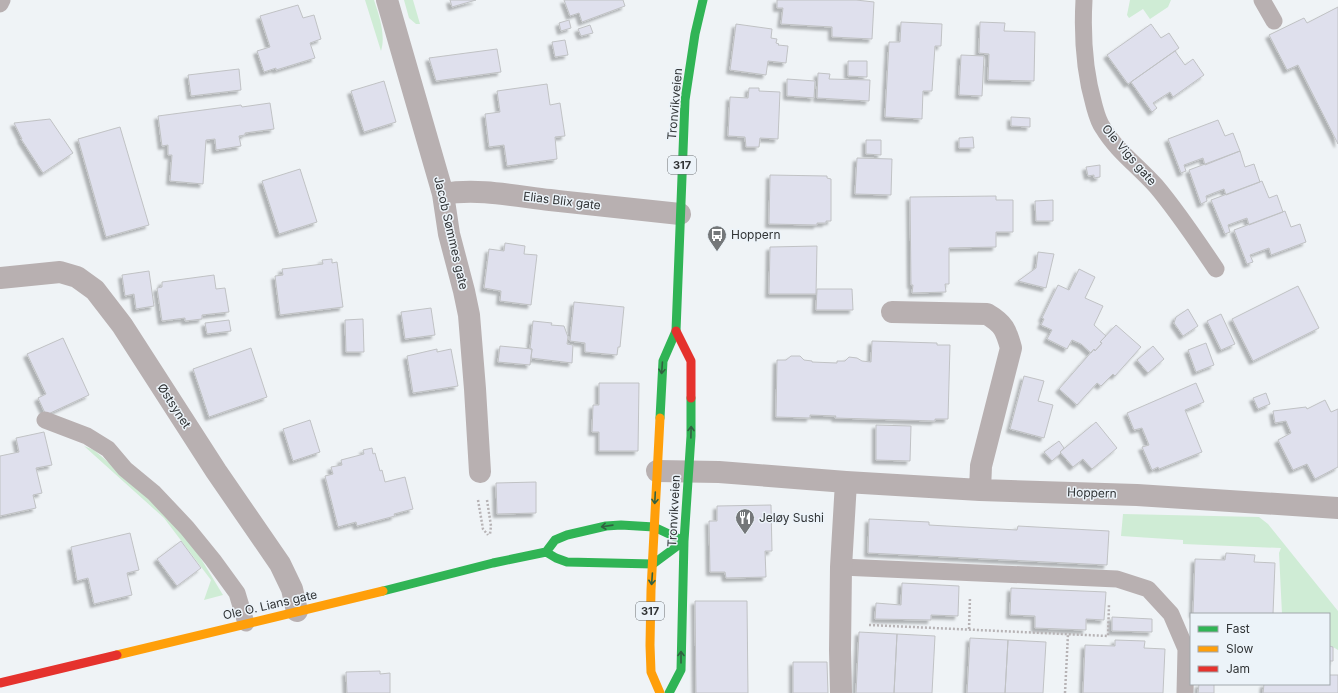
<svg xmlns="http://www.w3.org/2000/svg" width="1338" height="693" viewBox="0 0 1338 693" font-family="Inter,sans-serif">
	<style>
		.green { fill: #cfecd5 }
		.building { fill: #dfe0ed; stroke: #c0c2c4; filter: url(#shadow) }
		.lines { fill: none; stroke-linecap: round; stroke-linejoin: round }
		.path { stroke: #b7b3b5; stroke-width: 2.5; stroke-dasharray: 2 2; stroke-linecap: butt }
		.lane { stroke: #b8b0b1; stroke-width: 17 }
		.street { stroke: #b8b0b1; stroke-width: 22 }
		.fast { stroke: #30b455; stroke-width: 9 }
		.slow { stroke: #ff9f0a; stroke-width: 9 }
		.jam { stroke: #e5322d; stroke-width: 9 }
		.oneway { stroke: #316141 }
		.labels { text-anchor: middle; stroke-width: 3; stroke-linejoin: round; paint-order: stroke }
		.shield { fill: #ecf3f9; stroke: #696d70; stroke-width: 1 }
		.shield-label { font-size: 11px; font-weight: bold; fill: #313436 }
		.street-label { font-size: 12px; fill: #313436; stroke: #ecf3f9 }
		.poi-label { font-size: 12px; fill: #313436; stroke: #ecf3f9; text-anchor: start }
	</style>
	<defs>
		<filter id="shadow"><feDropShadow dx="-3.5" dy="3.5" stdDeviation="1" flood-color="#0004"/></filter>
	</defs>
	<rect width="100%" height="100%" fill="#eff3f6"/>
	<path class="green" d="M365 0H374C379 15 386 35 381 51Z
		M404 0H413L420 24H416L409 18Z
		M1130 0H1171L1168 7 1150 19 1143 9 1129 18 1127 15Z
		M84 446 94 450 122 474 170 519 192 544 223 595 204 600 211 580 164 518Z
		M1123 514 1259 517 1268 524 1338 611V650L1333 647 1329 646V614H1282L1279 553 1281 548 1183 544V540L1121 536Z"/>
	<path class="building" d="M450 0H476L452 7Z
		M564 0H623L625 6 582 22 579 13 570 16Z
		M777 0H856L874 2 872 39 832 37V27L781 24 783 8H777Z
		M298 5 303 18 314 15 321 39 310 43 315 58 276 70V68L264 72 257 51 270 47 260 16Z
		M1338 7V144L1298 65 1287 70 1269 35 1304 18 1307 23Z
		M569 20 571 28 561 31 559 23Z
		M901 22 942 24 941 46H935L932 91H923L922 119 885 117 889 42H900Z
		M980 22 1005 23 1004 31 1035 32 1034 81 988 80 989 54 979 53Z
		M736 24 772 29 771 38 777 39 776 43 779 44 778 45 788 46 786 63 768 61 766 75 730 70Z
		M1151 24 1161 38 1169 33 1179 48 1128 84 1107 55Z
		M590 25 593 33 581 36 578 29Z
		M565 40 568 55 555 57 552 42Z
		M497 49 501 72 436 81 429 58Z
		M1175 51 1185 65 1193 59 1204 75 1173 97 1170 92 1153 103 1157 108 1152 112 1131 82Z
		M961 55 984 56 982 96 959 95Z
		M848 61H867V77L848 76Z
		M239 69 241 90 191 96 188 75Z
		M818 73 830 74 829 79 870 80 869 101 817 98Z
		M787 79 815 81 814 98 787 96Z
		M384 81 396 122 364 132 351 91Z
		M547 84 550 105 560 103 565 136 555 137 557 159 507 166 504 145 489 147 485 114 500 112 497 91Z
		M749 88H759V91L780 92 778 139 760 138 759 147H746L745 137 728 136 730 97 748 98Z
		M270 103 274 129 245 133V135L239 136 241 146 216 150 215 139 206 140 203 184 170 181 172 155H168V145L162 146 158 116 241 105 242 107Z
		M1011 117 1030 118V127L1011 126Z
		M50 119 73 153 43 173 21 139H22L14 123Z
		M1218 120 1225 136 1233 133 1240 151 1205 165 1203 158 1184 165 1186 171 1181 173 1168 139Z
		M120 127 149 225 106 237 78 139Z
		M973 137 974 148H959V138Z
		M866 140H881V155L866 154Z
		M1240 151 1245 167 1254 164 1260 182 1226 195 1224 189 1206 196 1207 201 1201 204 1189 170Z
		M857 158 892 159 891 195 855 194Z
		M1100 165V177L1094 178V175L1088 176 1086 167Z
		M300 169 317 222 279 234 262 181Z
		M770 175 827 176V178L831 179V221H826V223H817V225L769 224Z
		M1262 181 1269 198 1277 195 1283 212 1249 225 1247 218 1228 225 1230 232 1225 234 1211 200Z
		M996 196V200H1013V232H996V247L949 248V284H945L946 292 912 293 913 285H911L910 197Z
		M1053 200V221H1036L1035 201Z
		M1285 211 1291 227 1300 224 1306 242 1271 255 1269 248 1250 255 1253 262 1247 264 1234 230Z
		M505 243 525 246 524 254 537 255 531 305 500 301 501 291 484 288 489 249 504 251Z
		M817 246 816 294H769L770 247Z
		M1038 252 1054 254 1046 288 1018 281 1036 268Z
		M332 259V263L337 262 343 307 280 315 275 276 283 275 282 269 323 264 322 260Z
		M1079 269 1095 277 1085 298 1103 306 1094 325 1106 336 1100 342 1102 343 1095 351 1094 349 1091 353 1081 344 1072 340 1067 349 1047 339 1052 330 1041 325 1044 319 1042 318 1058 285 1069 290Z
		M149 271 154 306 136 309 134 294 125 296 122 275Z
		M214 275 216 289 225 288 229 312 202 315V319L185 321V318L162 321 157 288 162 287V282Z
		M1298 286 1319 328 1253 361 1232 319Z
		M817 289H852L853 310H816Z
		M574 302 624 307 620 347H618L617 355 585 352V343L570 341Z
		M431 308 435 335 405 339 401 312Z
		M1188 309 1198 326 1183 336 1174 323 1176 317Z
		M1221 314 1235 344 1221 350 1207 321Z
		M363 319 364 352H346L345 320Z
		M229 320 231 331 207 334 205 323Z
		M533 321 552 323 551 325 564 326 568 337 567 344 573 345 572 363 531 358 532 349H530Z
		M1116 325 1141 347 1115 376 1113 374 1101 386 1097 383 1077 405 1059 389 1094 349 1095 351 1102 343 1100 342Z
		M63 338 89 395 46 415 38 398 46 394 27 354Z
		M872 341 937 343V345H950L948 419H935V421L835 418 836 416 810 415V418L776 417 777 360H786L791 356H800L804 360 812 361V362L837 363V361H845L849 357 857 358 862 361 871 362Z
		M1206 343 1214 365 1196 372 1188 350Z
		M500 346 532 349 530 365 498 362Z
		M1153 346 1164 359 1148 373 1137 360Z
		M251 348 267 397 209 417 193 369Z
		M437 349V352L451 349 458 386 413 393 407 356Z
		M1024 376 1044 381 1038 401 1053 405 1044 438 1010 429Z
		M599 383H639L638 451H599V432H592L593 405H599Z
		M1196 383 1204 402 1185 410 1202 452 1159 469 1158 467 1152 470 1142 447 1149 445 1142 428 1134 430 1127 413Z
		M1266 393 1270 404 1258 409 1253 398Z
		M1325 400 1331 412 1338 409V467L1315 479 1307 464 1293 470 1278 440 1291 433 1286 421 1275 423 1273 411 1306 407 1307 409Z
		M310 420 320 452 293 461 283 429Z
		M1096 422 1117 448 1092 469 1083 459 1073 467 1060 452Z
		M876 425 911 426 910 461 876 460Z
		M44 432 52 465 36 468 42 493 33 495 36 508 0 516V456L19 452 16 438Z
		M1059 441 1064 448 1060 452 1061 453 1052 461 1044 452Z
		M372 448 373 454 375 453 380 471 382 470 385 482 405 477 413 509 394 514 395 516 357 526 356 522 338 527 325 476 333 474 331 467 342 465 341 460 364 454 363 450Z
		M536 482V513L497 514 496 483Z
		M771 505 772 551H765L766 577 726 578 725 572H710L709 521H717V506Z
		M869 519 929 522V525L1017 530 1018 526 1109 531 1107 565 868 553Z
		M130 533 139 570 127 573 132 595 94 604 88 578 77 581 71 547Z
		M181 541 201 568 177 586 157 559Z
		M1226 553 1255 555 1254 562 1275 563 1273 614H1193L1195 559 1225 560Z
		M902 583 959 586 958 616 931 615V620L875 619 876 603 901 605Z
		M1011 588 1106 592 1104 620 1086 619V630L1035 628V616L1010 615Z
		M695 601H747L748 693H696Z
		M1112 617 1152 619V632L1112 631Z
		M859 632 897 634 894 693H856Z
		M897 634 935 636 932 693H894Z
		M970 638 1008 640 1005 693H967Z
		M1008 640 1046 642 1043 693H1005Z
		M1115 640 1145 641 1144 648 1165 649 1163 693H1083L1085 645 1115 646Z
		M1329 646 1333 647V661H1329Z
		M793 662H827L828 693H793Z
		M380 671V674L390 673V693H347L346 672Z
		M1329 675H1338V693H1263L1264 684H1329Z
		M1199 684H1214V693H1198Z"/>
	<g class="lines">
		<path class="path" d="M478 500 483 529 488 535
			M487 500 491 526 490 534
			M869 625 1108 636 1109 604
			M969 629 970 597
			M1065 693 1068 634"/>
		<path class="lane" d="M1084 0C1082 36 1084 70 1094 105 1096 112 1098 121 1103 128 1116 150 1138 166 1156 186 1178 212 1197 241 1216 269
			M1262 0 1274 21
			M0 4 2 0
			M45 420 87 436 108 449 125 469 154 493 187 528 213 560 237 593 246 623
			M841 567 1117 579 1148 589 1171 614 1186 649 1185 693"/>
		<path class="street" d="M387 0 443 194 449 234 464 291 469 315 475 389 480 472
			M443 194C478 188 515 196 550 200 593 205 636 209 680 214
			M0 278 60 272 77 277 95 290 122 325 216 471 280 564 292 589 297 611
			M892 312 987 314C1004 324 1006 330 1011 348L981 466 980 490
			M657 471 719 472 846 482 980 490 1137 495 1338 508
			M841 693 840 650 841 567 846 482"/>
		<path class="fast" d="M660 418 663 361 676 331 685 100 695 34 703 0
			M383 591 493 563 546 552 555 540 567 535 606 526 621 525 654 527 684 541 653 564 567 562 556 558 546 552
			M669 693 681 670 684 541 691 436V398"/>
		<path class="slow" d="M117 655 383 591
			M660 693 651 672 650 645 651 590 660 418"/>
		<path class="jam" d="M676 331 691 361V398
			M0 683 117 655"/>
	</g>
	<defs><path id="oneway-shaft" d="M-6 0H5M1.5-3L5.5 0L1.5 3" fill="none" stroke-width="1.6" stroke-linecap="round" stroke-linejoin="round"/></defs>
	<g class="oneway">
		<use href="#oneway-shaft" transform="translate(662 368) rotate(94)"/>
		<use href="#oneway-shaft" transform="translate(691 432) rotate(-89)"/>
		<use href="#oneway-shaft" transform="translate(655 498) rotate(93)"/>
		<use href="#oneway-shaft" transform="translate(607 526) rotate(172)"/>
		<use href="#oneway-shaft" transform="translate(652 579) rotate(94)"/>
		<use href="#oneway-shaft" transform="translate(681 657) rotate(-90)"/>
	</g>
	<defs>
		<g id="bus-pin" transform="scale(1)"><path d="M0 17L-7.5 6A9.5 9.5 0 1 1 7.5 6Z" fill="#747779" stroke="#ecf3f9"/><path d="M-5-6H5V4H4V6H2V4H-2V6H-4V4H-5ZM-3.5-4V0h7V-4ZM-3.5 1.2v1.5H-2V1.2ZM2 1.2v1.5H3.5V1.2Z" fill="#fff"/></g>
		<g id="restaurant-pin" transform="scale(1)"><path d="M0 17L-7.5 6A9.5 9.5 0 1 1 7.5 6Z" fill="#747779" stroke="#ecf3f9"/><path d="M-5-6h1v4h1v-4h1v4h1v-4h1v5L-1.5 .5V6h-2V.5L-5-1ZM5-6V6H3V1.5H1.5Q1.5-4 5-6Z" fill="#fff"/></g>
	</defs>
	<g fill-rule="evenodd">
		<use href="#bus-pin" x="717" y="235"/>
		<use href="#restaurant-pin" x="745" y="518"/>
	</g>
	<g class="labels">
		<g class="shield">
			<rect x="668" y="156" width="28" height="18" rx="3"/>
			<rect x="636" y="602" width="28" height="18" rx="3"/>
		</g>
		<g class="shield-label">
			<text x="682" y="169">317</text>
			<text x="650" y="615">317</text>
		</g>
		<g class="street-label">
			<text transform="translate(675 104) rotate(-85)" y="4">Tronvikveien</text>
			<text transform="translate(1129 155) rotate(49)" y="4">Ole Vigs gate</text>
			<text transform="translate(562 201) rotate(7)" y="4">Elias Blix gate</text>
			<text transform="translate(451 233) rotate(77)" y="4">Jacob Sømmes gate</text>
			<text transform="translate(174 406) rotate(57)" y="4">Østsynet</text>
			<text transform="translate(1092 493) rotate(2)" y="4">Hoppern</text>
			<text transform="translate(674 511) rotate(-87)" y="4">Tronvikveien</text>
			<text transform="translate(270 605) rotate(-13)" y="4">Ole O. Lians gate</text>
		</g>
		<g class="poi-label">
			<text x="731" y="239">Hoppern</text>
			<text x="759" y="522">Jeløy Sushi</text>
		</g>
	</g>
	<rect x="1190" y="613" width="140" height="72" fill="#ecf3f9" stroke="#a1a7ab"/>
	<rect x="1198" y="626" width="20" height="6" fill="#30b455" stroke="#a1a7ab"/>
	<text x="1226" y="633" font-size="12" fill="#313436">Fast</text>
	<rect x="1198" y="646" width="20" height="6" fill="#ff9f0a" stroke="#a1a7ab"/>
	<text x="1226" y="653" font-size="12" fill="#313436">Slow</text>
	<rect x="1198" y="666" width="20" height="6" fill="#e5322d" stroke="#a1a7ab"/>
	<text x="1226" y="673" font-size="12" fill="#313436">Jam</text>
</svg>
